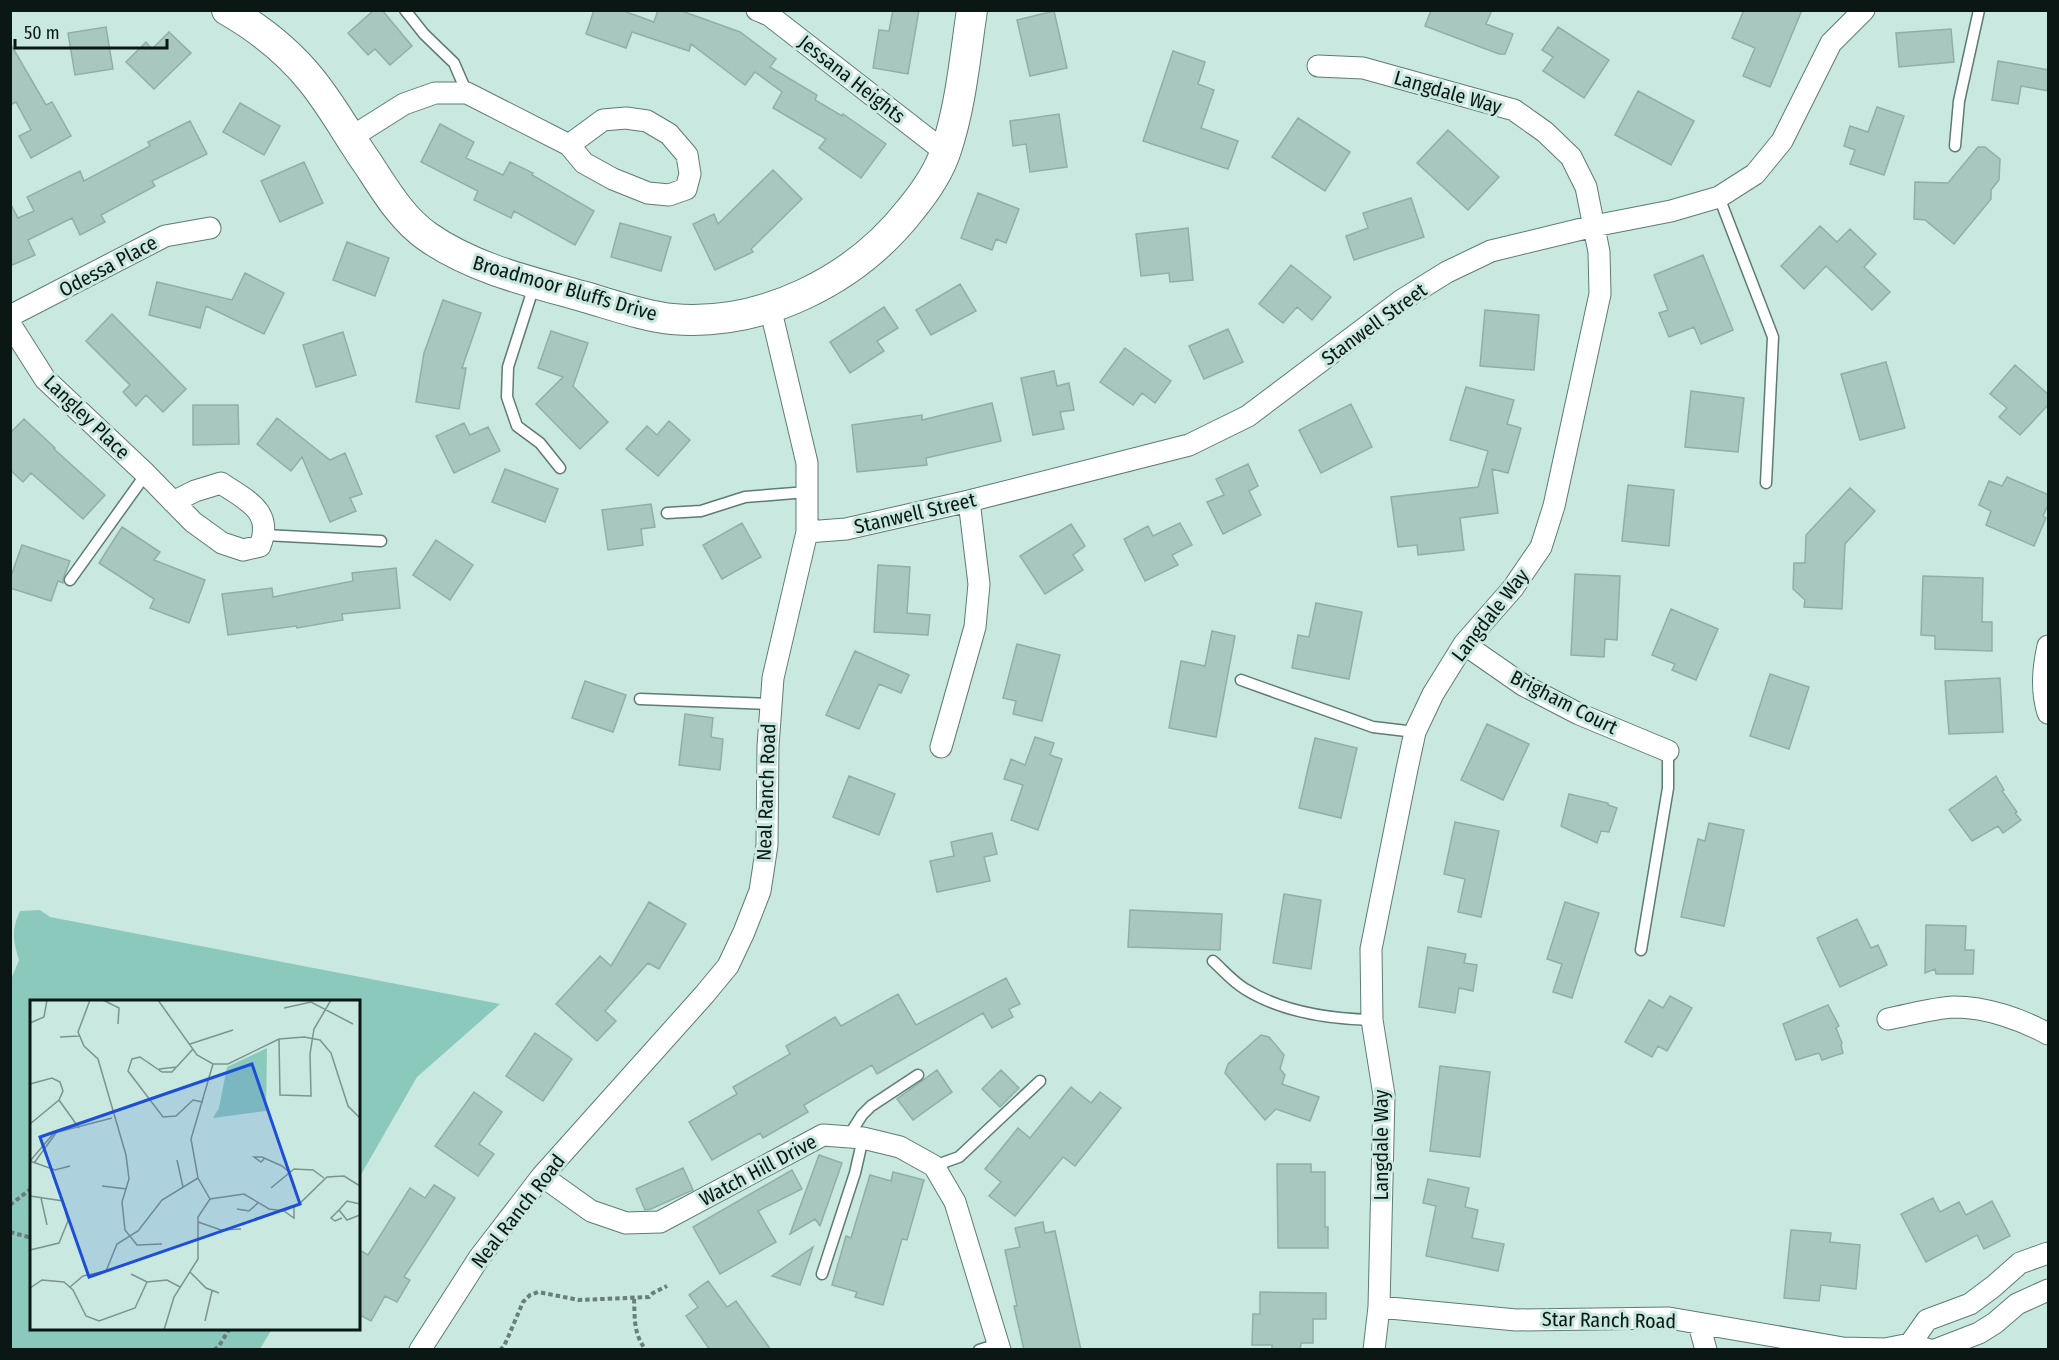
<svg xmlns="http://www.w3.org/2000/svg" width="2059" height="1360" viewBox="0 0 2059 1360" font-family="'Fira Sans Condensed',sans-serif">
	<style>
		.green { fill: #8bc9bc }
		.building { fill: #a8c7bf; stroke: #91afa8; stroke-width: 1.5 }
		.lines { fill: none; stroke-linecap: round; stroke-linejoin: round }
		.lane-casing { stroke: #5e7b75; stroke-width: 13 }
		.street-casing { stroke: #5e7b75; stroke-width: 23 }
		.secondary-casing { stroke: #5e7b75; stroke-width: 32 }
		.path { stroke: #697f7a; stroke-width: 4; stroke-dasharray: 4.5 3; stroke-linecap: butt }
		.lane { stroke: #fff; stroke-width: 10 }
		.street { stroke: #fff; stroke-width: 21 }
		.secondary { stroke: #fff; stroke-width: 30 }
		.labels { text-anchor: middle; stroke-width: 6; stroke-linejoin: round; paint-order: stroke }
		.street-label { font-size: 20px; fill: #0b1714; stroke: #c8e8e0 }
		.inset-road { fill: none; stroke: #7c948e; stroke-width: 1.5 }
		.view { fill: #1d4ed8; fill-opacity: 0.15; stroke: #1d4ed8; stroke-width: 3 }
		.inset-edge { fill: none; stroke: #0b1714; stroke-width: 3 }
	</style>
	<rect width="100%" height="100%" fill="#c8e8e0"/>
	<path class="green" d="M40 910 50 917 500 1004 417 1077 359 1178 358 1002H32V1328L272 1329 260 1349H11L10 982 19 960C13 940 11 931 20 911Z"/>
	<path class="building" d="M374 10H382L412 46 390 65 375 49 368 55 348 33Z
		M594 10H621L654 22 658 10H679L740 32 776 59 770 67 817 95 815 100 842 116 843 114 886 144 861 178 819 148 826 139 773 108 782 92 755 72 745 85 691 44 689 51 632 32 626 48 586 34Z
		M893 10H919L908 74 873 68 879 30 889 31Z
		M1431 10H1492L1486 24 1513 34 1505 54H1499L1425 26Z
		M1744 10H1802L1770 87 1743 76 1755 48 1732 38Z
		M1054 11 1067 68 1030 76 1017 20Z
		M106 27 113 69 75 75 68 33Z
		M1558 27 1609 60 1584 98 1543 71 1553 57 1542 50Z
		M1951 29 1954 62 1899 67 1896 33Z
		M169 32 191 53 154 89 126 62 146 42 152 49Z
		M10 43 46 105 52 102 71 136 31 158 19 136 31 130 16 102 10 105Z
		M1173 51 1205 62 1198 84 1214 90 1201 128 1238 141 1228 169 1143 141Z
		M1998 61 2049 70V91L2021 86 2018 104 1992 100Z
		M1638 91 1694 121 1671 165 1615 135Z
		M240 103 280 126 264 155 223 132Z
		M1877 107 1904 116 1884 175 1850 164 1855 150 1844 146 1850 126 1868 132Z
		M1059 114 1067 167 1030 172 1026 144 1013 146 1010 121Z
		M1298 118 1350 152 1325 191 1272 157Z
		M190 121 207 154 152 181 155 186 101 215 105 222 80 235 72 218 28 240 35 255 10 266V203L18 218 34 211 27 197 80 171 84 181 150 146 148 142Z
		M440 124 474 142 466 158 503 175 510 162 533 173 532 175 594 211 575 245 514 211 511 218 474 200 478 191 421 162Z
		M1448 130 1499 177 1468 210 1417 163Z
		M1978 147H1985L2000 159 1999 180 1991 190V199L1954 244 1925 220 1914 219 1915 182 1948 183Z
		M304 162 323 203 280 222 261 181Z
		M773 170 802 199 751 249 753 252 715 270 693 224 714 214 718 224Z
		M978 193 1019 209 1006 243 996 239 992 250 961 238Z
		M1411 198 1424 237 1354 260 1346 236 1368 228 1363 213Z
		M620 223 671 237 661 271 611 257Z
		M1820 226 1837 242 1850 229 1876 254 1864 267 1890 292 1872 310 1826 266 1804 289 1781 266Z
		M1188 228 1193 280 1170 282 1169 273 1141 276 1136 234Z
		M347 242 389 258 375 296 333 280Z
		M1703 255 1733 330 1701 344 1694 327 1669 337 1659 313 1668 310 1654 275Z
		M1291 265 1331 297 1312 320 1297 307 1283 323 1259 304Z
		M245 273 284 293 264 334 206 306 200 328 149 315 157 282 232 300Z
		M960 284 976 311 931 335 916 310Z
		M443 300 481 313 462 368H466L459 409 416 402 424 353Z
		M884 307 898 328 877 341 884 351 850 373 830 342Z
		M1485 310 1539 315 1534 370 1480 366Z
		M112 314 186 389 163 412 146 395 136 406 123 392 130 385 86 341Z
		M1228 329 1243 362 1204 379 1189 346Z
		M551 331 588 343 573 386 608 422 580 449 536 404 563 377 538 368Z
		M343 332 356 375 316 387 303 345Z
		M1125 348 1171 381 1155 403 1142 393 1133 405 1100 382Z
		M1886 362 1905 428 1860 440 1841 374Z
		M2015 365 2049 395V404L2020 435 1999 417 2007 408 1990 394Z
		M1054 371 1057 386 1069 383 1074 410 1060 412 1064 429 1033 435 1021 378Z
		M1466 387 1514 400 1507 424 1521 428 1508 473 1492 469 1498 513 1460 518 1464 550 1418 555 1417 545 1398 547 1391 497 1478 487 1488 451 1450 440Z
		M1691 391 1744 398 1738 452 1685 447Z
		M992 403 1001 441 926 458 927 465 857 472 852 425 922 415V420Z
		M1351 404 1372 447 1321 473 1299 430Z
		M193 405H238L239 444 193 445Z
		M277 418 330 460 345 453 362 494 350 498 356 511 330 522 302 457 291 471 257 444Z
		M24 419 55 448 54 449 105 495 83 519 31 473 23 482 10 470V433Z
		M669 421 690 440 658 476 626 449 647 426 657 435Z
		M464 423 470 435 488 427 500 451 454 473 436 436Z
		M1248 464 1258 486 1249 491 1261 515 1223 534 1207 502 1224 495 1216 479Z
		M505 469 558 489 545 522 492 502Z
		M2007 477 2049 495V503L2043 516 2046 518 2034 546 1986 525 1991 511 1979 505 1989 481 2002 486Z
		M1628 485 1674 490 1669 546 1622 541Z
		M1850 488 1875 511 1845 544 1842 609 1804 607 1805 600 1793 589 1794 563H1805L1806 535Z
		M651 504 655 527 641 529 643 545 608 550 602 510Z
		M742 523 761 557 722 579 703 545Z
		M1180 523 1192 545 1172 555 1178 565 1145 581 1124 539 1148 526 1153 536Z
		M1071 524 1085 546 1073 555 1083 570 1045 594 1020 556Z
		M122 527 160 552 154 560 205 580 189 623 150 608 154 599 99 563Z
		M436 540 473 565 450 600 413 575Z
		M22 545 70 561 63 579V583L58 581 51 601 10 588V579Z
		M878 565 910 567 907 613 930 615 928 635 874 632Z
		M396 568 400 608 342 614 343 620 297 628 296 626 228 635 222 594 272 588 273 597 353 581 352 573Z
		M1575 574 1620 576 1617 640 1605 639 1604 657 1571 655Z
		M1923 576 1983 578 1982 622H1992V651L1935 649V636L1921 635Z
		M1316 603 1362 612 1349 679 1292 668 1298 635 1309 637Z
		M1671 609 1718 629 1696 680 1672 670 1675 664 1652 655Z
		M1212 631 1235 636 1216 737 1169 728 1181 661 1205 666Z
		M1017 644 1060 655 1042 721 1013 714 1016 701 1003 698Z
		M855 651 909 675 901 693 879 684 859 729 826 715Z
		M1770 674 1809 687 1789 749 1750 736Z
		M2000 678 2003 732 1949 734 1945 681Z
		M585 681 626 695 613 732 572 718Z
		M685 714 713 718 711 737 723 739 720 770 679 765Z
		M1487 724 1529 744 1503 800 1461 780Z
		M1035 737 1054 743 1050 755 1062 759 1038 830 1011 820 1023 785 1004 779 1011 759 1025 765Z
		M1315 738 1357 748 1341 818 1299 808Z
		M849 776 895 794 879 835 833 817Z
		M1996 776 2004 790 2002 791 2017 812 2015 813 2021 820 2003 833 1998 826 1972 841 1949 810Z
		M1569 794 1608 803V805L1617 808 1609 832 1601 831 1597 843 1561 826Z
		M1455 822 1499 831 1481 917 1458 912 1465 879 1444 874Z
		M1709 823 1744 830 1724 926 1681 917 1698 839 1705 841Z
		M992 833 997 854 984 857 990 881 937 892 930 861 954 856 951 842Z
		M1284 894 1321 900 1311 969 1273 963Z
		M649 902 686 924 659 969 648 963 605 1011 616 1021 597 1041 556 1004 600 956 611 966Z
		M1565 902 1599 913 1572 998 1553 992 1562 964 1547 959Z
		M1130 910 1222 914 1220 950 1128 947Z
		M1857 919 1871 948 1878 945 1887 965 1840 987 1817 938Z
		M1926 925 1966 926 1965 950H1974L1973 974H1936L1935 969 1925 973Z
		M1428 947 1466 954 1464 963 1477 965 1473 991 1459 988 1455 1013 1419 1007Z
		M1006 978 1020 1004 1009 1009 1013 1017 992 1028 983 1013 877 1074 872 1065 804 1105 808 1112 763 1138 760 1133 712 1160 689 1122 737 1094 733 1087 790 1054 786 1046 835 1017 841 1026 898 994 916 1025Z
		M1670 996 1692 1008 1667 1051 1658 1046 1652 1057 1625 1042 1649 1000 1663 1008Z
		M1828 1005 1839 1026 1836 1028 1842 1043 1841 1045 1843 1053 1822 1060 1819 1053 1796 1060 1783 1024Z
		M535 1033 572 1059 543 1101 506 1076Z
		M1261 1035 1269 1037 1284 1055 1280 1069 1285 1075 1282 1084 1319 1097 1310 1121 1276 1109 1265 1120 1225 1073 1228 1064Z
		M1440 1066 1490 1072 1480 1157 1430 1151Z
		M937 1070 952 1092 913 1120 897 1099Z
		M1001 1070 1019 1088 1000 1107 982 1089Z
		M1071 1087 1091 1103 1100 1092 1121 1108 1075 1166 1063 1157 1015 1216 989 1196 1001 1182 985 1169 1018 1128 1030 1138Z
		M474 1092 502 1112 479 1144 494 1154 478 1176 435 1146Z
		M819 1155 842 1163 820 1226 815 1219 790 1234Z
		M1277 1164H1311V1172H1325V1227H1328V1248H1278Z
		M683 1168 693 1190 651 1209 645 1210 636 1189Z
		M792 1170 802 1189 758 1211 776 1242 720 1274 693 1227Z
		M893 1172 924 1180 907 1240 902 1239 883 1305 855 1297 857 1292 832 1285 846 1236 851 1238 870 1175 891 1181Z
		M1428 1179 1469 1188 1465 1207 1478 1210 1472 1238 1504 1244 1498 1271 1426 1256 1436 1206 1423 1203Z
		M434 1185 455 1198 404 1277 410 1280 397 1302 385 1296 371 1321 358 1314V1249L368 1255 410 1188 425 1198Z
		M1933 1198 1940 1212 1959 1202 1966 1215 1992 1201 2010 1236 1984 1249 1977 1235 1926 1262 1901 1214Z
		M1043 1222 1045 1233 1055 1231 1081 1350H1024L1014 1306H1017L1005 1250 1020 1247 1015 1228Z
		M1791 1230 1831 1233 1830 1242 1860 1245 1856 1289 1821 1285 1819 1301 1784 1298Z
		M813 1247 800 1285 772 1276Z
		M708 1281 727 1307 736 1301 771 1350H710L686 1316 698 1307 689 1295Z
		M1260 1292 1326 1293V1319H1313V1343H1301L1300 1350H1272V1345H1252L1253 1314H1260Z"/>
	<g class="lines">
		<g class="lane-casing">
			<path id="lane" d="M405 10 424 34 454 63 467 93
				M1955 146 1959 101 1979 10
				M1719 197 1773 337 1766 483
				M535 283 508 367 507 397 517 426 540 443 560 468
				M667 513 701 511 745 497 807 492
				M265 535 381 541
				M70 580 146 474
				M1241 680 1373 727 1415 732
				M640 699 770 704
				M1641 950 1668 788V751
				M1213 961C1223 970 1233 982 1245 989 1282 1012 1329 1019 1372 1020
				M848 1137 862 1115 871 1106 918 1075
				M934 1166 959 1157 1040 1081
				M822 1274 855 1173 863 1138
				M979 1350 998 1344"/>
		</g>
		<g class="street-casing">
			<path id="street" d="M757 10 769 15 945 152
				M1318 66 1363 68 1514 110 1545 132 1571 157 1586 187 1599 252 1600 294 1554 506 1541 547 1513 588 1464 644 1433 694 1415 732 1407 769 1371 949 1372 1020 1384 1095 1379 1307 1374 1350
				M626 118 647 121 669 134 687 155 690 174 686 189 669 195 648 193 613 179 584 163 569 145 603 120Z
				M350 138 404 104 435 93H467L569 145
				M10 316 165 236 210 228
				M10 324 45 379 146 474 193 522 222 543 243 550 260 546C274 511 246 500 221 483L195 491 173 502
				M807 532 846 529 969 501 1189 445 1248 416 1402 300 1447 272 1491 251 1594 226 1671 211 1719 197 1755 174 1782 141 1831 43 1864 10
				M1464 644 1523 685 1579 714 1668 751
				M2048 646C2043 669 2041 690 2048 713
				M941 747 975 627 979 584 969 501
				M1888 1019C1909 1015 1933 1008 1954 1007 1986 1007 2021 1019 2048 1034
				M542 1176 591 1211 626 1223 660 1222 823 1135 863 1138 900 1147 934 1166 955 1202 1000 1350
				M1379 1307 1516 1320 1669 1318 1843 1348 1885 1349 1910 1344 1930 1350
				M1699 1324 1706 1350
				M1910 1344 1927 1320 1970 1304 1994 1286 2020 1263 2048 1253
				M420 1350 479 1258 542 1176 704 995 728 966 744 932 760 891 767 845 768 746 773 678 807 532V463L770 307
				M1935 1350 1979 1333 1995 1323 2017 1304 2048 1290"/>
		</g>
		<g class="secondary-casing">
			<path id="secondary" d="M227 10C260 29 289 52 312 81 333 107 349 137 368 164 385 190 402 219 428 237 474 269 532 282 585 297 613 305 643 316 672 319 763 327 856 280 911 209 925 192 939 172 946 150 961 105 965 57 972 10"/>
		</g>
		<path class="path" d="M10 1205 32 1188
			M10 1232 32 1238
			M634 1299C635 1317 633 1334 646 1350
			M214 1350 219 1346 230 1328
			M500 1350 504 1346 509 1335 523 1302 530 1295 538 1292 579 1300 649 1297 653 1293 667 1286"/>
		<use href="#lane" class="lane"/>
		<use href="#street" class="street"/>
		<use href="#secondary" class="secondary"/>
	</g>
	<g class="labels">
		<g class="street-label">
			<text transform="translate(852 79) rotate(38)" y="7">Jessana Heights</text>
			<text transform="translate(1448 92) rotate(16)" y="7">Langdale Way</text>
			<text transform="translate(108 266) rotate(-28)" y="7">Odessa Place</text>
			<text transform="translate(565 288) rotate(16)" y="7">Broadmoor Bluffs Drive</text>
			<text transform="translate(1374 324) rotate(-36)" y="7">Stanwell Street</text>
			<text transform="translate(87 417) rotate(44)" y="7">Langley Place</text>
			<text transform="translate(915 513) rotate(-13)" y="7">Stanwell Street</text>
			<text transform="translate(1490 615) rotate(-52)" y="7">Langdale Way</text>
			<text transform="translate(1564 702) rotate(27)" y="7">Brigham Court</text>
			<text transform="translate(766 792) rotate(-88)" y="7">Neal Ranch Road</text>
			<text transform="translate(1381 1145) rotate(-90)" y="7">Langdale Way</text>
			<text transform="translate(758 1170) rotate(-28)" y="7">Watch Hill Drive</text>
			<text transform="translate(518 1211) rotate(-52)" y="7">Neal Ranch Road</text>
			<text transform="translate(1609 1320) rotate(1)" y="7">Star Ranch Road</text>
		</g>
	</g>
	<g transform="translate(30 1000)">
		<rect width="330" height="330" fill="#c8e8e0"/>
		<path d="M237 48 236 111 183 118 189 108 197 67Z" fill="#8bc9bc"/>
		<path class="inset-road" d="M60 0 48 32 54 46 68 59 96 155 99 179 92 202 95 230 107 245 132 244M73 0 89 8 88 24M128 0 167 55 183 64H198L249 39 274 37 290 40 301 53 318 106 330 118M254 8 281 2 323 24M0 23 14 17 17 0M30 37 49 36M249 39 250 95 281 96 280 54 284 29 301 0M160 44 203 30M163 49 142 72H132L110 57 102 59 98 71 133 117 146 116 163 100 173 102M129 69 147 67M0 84 22 78 30 82 33 91 29 100 0 124M29 100 49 128M235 158 231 162 224 157H232L252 166 258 171M147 160 153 187M0 161 24 133 82 118M0 161 25 170 40 166M4 163 26 133M72 186 97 189M241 188 264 169 283 170 294 178M0 196 33 201 38 221 29 243 0 250M11 198 17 225M180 199 168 178 161 139 183 64M330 204 317 201 309 210 317 220 330 215M207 209 219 211 229 202M309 210 301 218 305 221 312 218M254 211 264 218V207M168 222 191 230 211 229M160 272 176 288 189 293M101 274 117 282 137 280 150 287M40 287 53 276 76 271 87 244 108 231 132 200 168 178M0 288 12 280 34 282 43 290 56 316 69 321 105 308 117 282M175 321 182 291M134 330 144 297 168 259V217L180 199 214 194 239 209 254 211 269 204 297 177 314 176 330 186"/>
		<path class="view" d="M222 64 270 204 59 277 10 137Z"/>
		<rect width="330" height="330" class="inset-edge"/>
	</g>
	<rect width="2059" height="1360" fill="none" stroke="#0b1714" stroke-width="24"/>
	<path d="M15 39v9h152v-9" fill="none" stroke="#0b1714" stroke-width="3"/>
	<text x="24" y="39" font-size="18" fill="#0b1714" stroke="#c8e8e0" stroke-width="4.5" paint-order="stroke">50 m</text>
</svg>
